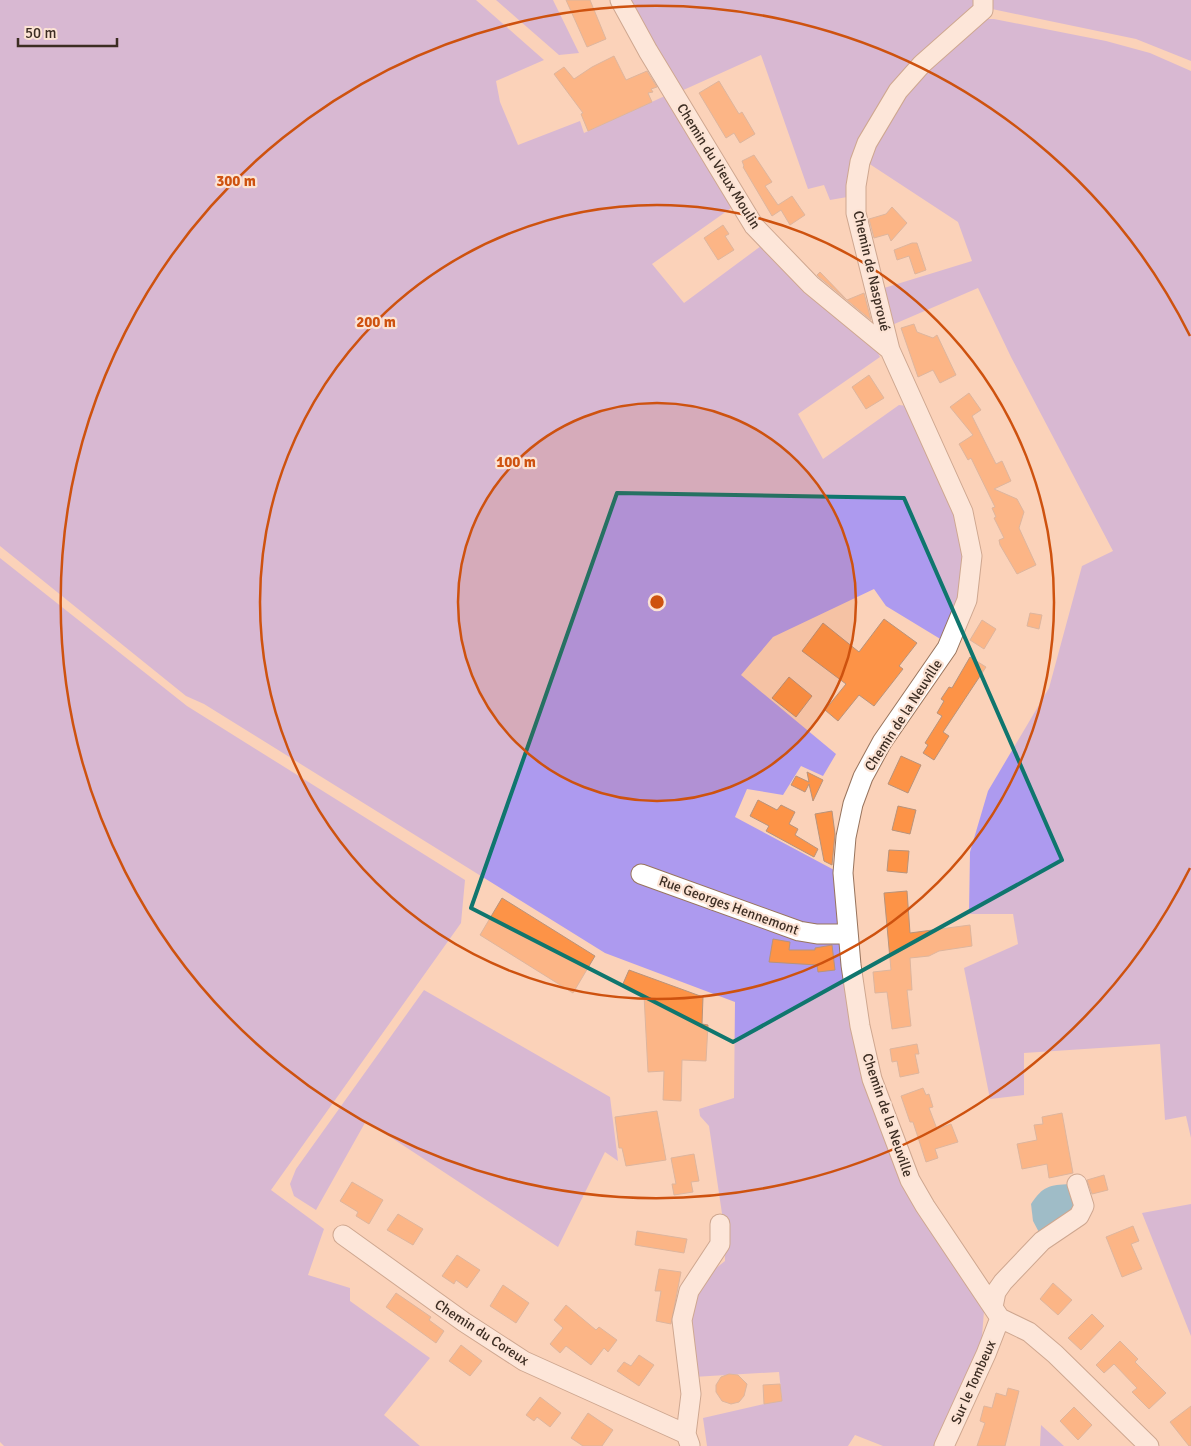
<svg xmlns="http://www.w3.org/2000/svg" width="1191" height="1446" viewBox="0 0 1191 1446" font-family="Signika,sans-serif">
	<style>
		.green { fill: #ad9aef }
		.water { fill: #30a2d7 }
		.building { fill: #fd9347; stroke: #b8937b }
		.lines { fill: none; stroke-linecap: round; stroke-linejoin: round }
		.minor-casing { stroke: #98745d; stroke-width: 21 }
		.minor { stroke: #fff; stroke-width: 19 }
		.marked { fill: none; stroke: #0f766e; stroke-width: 4; stroke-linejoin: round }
		.ring { fill: none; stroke: #ce520f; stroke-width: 2.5 }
		.labels { text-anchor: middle; stroke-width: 4.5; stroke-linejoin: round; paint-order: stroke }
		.street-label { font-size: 14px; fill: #3c2d23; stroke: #fce3d4 }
		.centre { fill: #ce520f; stroke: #fce3d4; stroke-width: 2.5 }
		.ring-label { font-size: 15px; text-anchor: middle; font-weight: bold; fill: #ce520f; stroke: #fce3d4; stroke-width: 4.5; stroke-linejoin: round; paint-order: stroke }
	</style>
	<rect width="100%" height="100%" fill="#fbd2b9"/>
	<path class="green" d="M0 0H476L544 60 496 81 500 102 518 145 580 121 584 133 667 95 734 206 652 264 684 303 765 243 874 345 880 357 798 414 823 459 899 405 908 406C927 449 968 524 968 569 968 594 952 619 942 640L886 606 874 589 773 637 741 675 836 754 823 776 801 766 783 795 747 789 735 817 836 871 877 1110 984 1311 981 1349 935 1446H883L855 1435 848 1446H707L703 1418 782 1400 779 1372 693 1377 687 1327 701 1280 725 1261 724 1227 709 1126 700 1116 699 1109 734 1098 735 1002 605 953 204 704 186 696 0 546Z
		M496 0H553L579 53 559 55Z
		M627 0H975L971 15 885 101 853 196 830 200 824 185 808 189 761 55 679 92Z
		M991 0H1191V61L1136 39 992 9Z
		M983 19H994L1106 41 1150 53 1191 71V1138L1186 1116 1165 1120 1160 1044 1024 1053V1095L990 1099 964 968 1018 944 1013 914H969L970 852 988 791 1049 688 1082 566 1113 551 1011 357 978 288 892 325 884 288 972 261 958 222 865 161 876 136 921 74Z
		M0 558 187 706 465 880 461 923 271 1190 324 1229 308 1275 350 1288V1301L430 1358 384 1415 420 1446H4L0 1442Z
		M424 990 610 1097 618 1161 605 1152 558 1247 366 1121 316 1210 294 1196 290 1184 296 1169Z
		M1191 1204V1336L1142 1213Z
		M1041 1425 1064 1446H1040Z"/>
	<path class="water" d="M1070 1184 1075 1193V1213L1041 1236 1033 1221 1031 1204C1043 1186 1049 1185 1070 1184Z"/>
	<path class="building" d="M566 0H590L606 39 587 47Z
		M614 56 626 80 647 71 657 87 651 89 653 92 648 93 652 102 588 131 581 114 583 113 554 74 564 67 574 79 592 67Z
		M719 81 739 114 742 112 755 134 740 143 734 133 726 138 699 93Z
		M754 155 772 182 765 186 778 205 792 196 805 215 790 225 781 210 772 216 743 167 744 166 742 161Z
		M892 207 907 223 891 241 888 234 874 238 869 219 886 214Z
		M723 225 729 234 725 236 734 250 718 260 704 238Z
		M912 243H917L926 270 915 274 909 256 897 260 894 250Z
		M820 272 847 300 864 293 871 320 819 277 817 275Z
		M914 324 917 332 933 338 937 335 956 375 940 383 933 370 918 377 901 328Z
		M869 375 884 398 866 409 852 387Z
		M969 393 981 410 972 416 996 464 1002 461 1011 481 994 489 1017 499 1024 512 1019 528 1036 565 1017 574 1000 545 999 540 1004 538 994 518 996 517 992 508 995 507 971 458 968 460 959 444 973 435 950 407Z
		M1030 613 1042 615 1039 629 1027 626Z
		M884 619 917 643 899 666 903 669 874 706 859 695 838 721 825 710 846 684 802 651 823 623 859 652Z
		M982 620 996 629 984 649 970 640Z
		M970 657 986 667 943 732 949 736 934 760 923 753 928 745 925 743 942 716 937 713 944 701 941 699 949 687 952 688Z
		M789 677 812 696 796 717 772 698Z
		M901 756 921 765 908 793 888 784Z
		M807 772 823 780 813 801 809 784 805 792 791 785 796 776 809 782Z
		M758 800 777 810 781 805 795 812 789 824 798 829 795 835 818 849 814 857 766 831 769 826 750 816Z
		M898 806 916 810 910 834 892 830Z
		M832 811 835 834 832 865 824 861 815 814Z
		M889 850 909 851 907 873 887 871Z
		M907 891 910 933 970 925 972 946 939 951 929 956 910 958 912 990H907L911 1026 892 1029 887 992 875 993 873 972 891 970 884 893Z
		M502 898 595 956 573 993 480 935Z
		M773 939 790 942 789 950H815V948L832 945 835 970 818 972 817 965 769 962Z
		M629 970 703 997 702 1024 708 1025 706 1061 682 1060 681 1101 663 1100 664 1071 648 1072 644 995 622 986Z
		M917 1044 919 1054H915L919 1073 900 1077 897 1061 892 1062 890 1049Z
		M923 1088 926 1095 929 1094 933 1107 929 1108 937 1129 951 1124 958 1142 935 1149 938 1158 926 1162 913 1122H910L901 1096Z
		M657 1111 666 1160 626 1166 622 1148H619L615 1117Z
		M1062 1113 1073 1173 1049 1178 1047 1164 1022 1169 1017 1144 1037 1140 1034 1125 1043 1124 1042 1117Z
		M694 1154 699 1181 691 1182 693 1192 674 1195 672 1184H676L671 1158Z
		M1104 1175 1108 1190 1092 1194 1087 1180Z
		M352 1182 383 1200 369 1224 356 1216 358 1212 340 1201Z
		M398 1214 423 1229 413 1245 387 1230Z
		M1133 1226 1139 1241 1131 1244 1142 1269 1122 1277 1106 1237Z
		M637 1231 687 1239 684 1253 635 1245Z
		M457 1255 480 1270 467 1288 456 1280 454 1284 442 1276Z
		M659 1269 681 1272 671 1324 656 1321 661 1291H655Z
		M1053 1283 1072 1300 1058 1315 1040 1299Z
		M503 1285 529 1303 516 1323 490 1306Z
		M396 1293 431 1317 429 1320 444 1331 436 1343 386 1307Z
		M566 1305 596 1330 599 1327 617 1340 608 1352 604 1348 591 1365 566 1346 560 1353 550 1344 563 1328 554 1320Z
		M1092 1314 1104 1326 1081 1350 1068 1338Z
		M1120 1341 1138 1359 1135 1362 1166 1393 1149 1409 1132 1392 1137 1388 1114 1364 1104 1373 1096 1365Z
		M461 1345 482 1361 470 1376 449 1361Z
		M639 1355 654 1365 639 1386 617 1371 624 1362 631 1366Z
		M729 1374 738 1375 747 1384 744 1396 739 1402 731 1404 722 1401 716 1392V1385L721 1377Z
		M780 1384 782 1401 764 1404 763 1385Z
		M1008 1388 1019 1391 1005 1446H977L985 1423 980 1421 984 1406 992 1408 996 1393 1006 1396Z
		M540 1397 561 1413 550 1427 537 1417 534 1421 526 1415Z
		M1191 1406V1446H1189L1170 1422Z
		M1074 1407 1092 1425 1078 1440 1060 1421Z
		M588 1413 613 1430 602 1446H583L571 1438Z"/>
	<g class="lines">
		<g class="minor-casing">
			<path id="minor" d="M620 0 648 51 754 226 811 285 890 350
				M983 0V10L922 64 898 91 867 143 860 162 856 186V213L890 350 963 512 972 556 967 600 947 648 882 742 863 777 853 804 846 837 843 873 851 965 860 1026 872 1079 910 1180 925 1206 1000 1318 1029 1332 1055 1354 1149 1446
				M641 874 799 931 817 934H848
				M343 1235 464 1322 524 1361 686 1434
				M993 1307 996 1292 1003 1282 1042 1241 1079 1216 1084 1206 1077 1184
				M690 1445 686 1434 691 1394 682 1320 689 1291 720 1244V1224
				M944 1446 986 1354 1000 1318"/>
		</g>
		<use href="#minor" class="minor"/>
	</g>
	<path d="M0 0H1191V1446H0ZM617 493 904 498 1062 860 733 1042 471 908Z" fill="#fbd2b9" fill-opacity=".55" fill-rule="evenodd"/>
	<path class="marked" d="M617 493 904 498 1062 860 733 1042 471 908Z"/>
	<circle cx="657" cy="602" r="199" fill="#ce520f" fill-opacity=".12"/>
	<g class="ring">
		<circle cx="657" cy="602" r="199"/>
		<circle cx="657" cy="602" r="397"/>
		<path d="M1190 868A596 596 0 1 1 1190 336"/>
	</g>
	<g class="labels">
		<g class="street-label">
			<text transform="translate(719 166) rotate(58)" y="5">Chemin du Vieux Moulin</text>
			<text transform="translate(872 271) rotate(77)" y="5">Chemin de Nasproué</text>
			<text transform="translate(903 715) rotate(-57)" y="5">Chemin de la Neuville</text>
			<text transform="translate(729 905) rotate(20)" y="5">Rue Georges Hennemont</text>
			<text transform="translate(888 1115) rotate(71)" y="5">Chemin de la Neuville</text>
			<text transform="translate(482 1332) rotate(33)" y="5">Chemin du Coreux</text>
			<text transform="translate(973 1382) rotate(-66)" y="5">Sur le Tombeux</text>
		</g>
	</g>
	<circle cx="657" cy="602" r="8" class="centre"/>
	<g class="ring-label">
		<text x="236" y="186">300 m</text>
		<text x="376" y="327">200 m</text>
		<text x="516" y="467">100 m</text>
	</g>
	<path d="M18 38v8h99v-8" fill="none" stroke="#3c2d23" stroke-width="2.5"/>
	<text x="25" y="38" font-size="15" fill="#3c2d23" stroke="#fce3d4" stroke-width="4" paint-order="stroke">50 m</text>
</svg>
